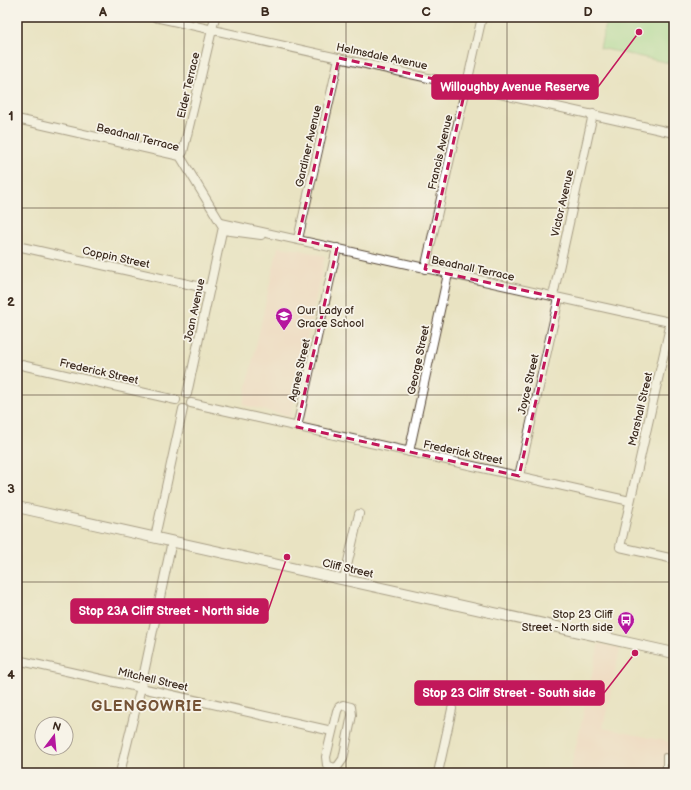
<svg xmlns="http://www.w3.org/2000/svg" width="691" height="790" viewBox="0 0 691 790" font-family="'Balsamiq Sans',sans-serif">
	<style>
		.built { fill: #f6d2c3 }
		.green { fill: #9adc93; stroke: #6a8358 }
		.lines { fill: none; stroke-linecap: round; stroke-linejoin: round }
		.service-casing { stroke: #554637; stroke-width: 6 }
		.minor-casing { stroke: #554637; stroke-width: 10 }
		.tertiary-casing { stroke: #554637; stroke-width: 12 }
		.service { stroke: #fff; stroke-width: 4 }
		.minor { stroke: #fff; stroke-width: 8 }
		.tertiary { stroke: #fff; stroke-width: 10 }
		.marked { fill: none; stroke: #c2185b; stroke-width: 3; stroke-dasharray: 8 5; stroke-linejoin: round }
		.grid { fill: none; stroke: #3b2a1e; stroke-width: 1; stroke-opacity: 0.55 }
		.labels { text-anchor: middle; stroke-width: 3.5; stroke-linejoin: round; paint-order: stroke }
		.street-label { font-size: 11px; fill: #3b2a1e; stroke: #f7f3e8 }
		.poi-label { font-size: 11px; fill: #3b2a1e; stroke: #f7f3e8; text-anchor: start }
		.district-label { font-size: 15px; font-weight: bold; letter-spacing: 1px; fill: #745235; stroke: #f7f3e8 }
		.leader { fill: none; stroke: #c2185b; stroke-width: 1.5 }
		.callout-dot { fill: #c2185b; stroke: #f7f3e8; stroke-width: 1.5 }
		.callout { fill: #c2185b; stroke: #c2185b; stroke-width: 1.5 }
		.callout-label { font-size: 12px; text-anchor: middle; font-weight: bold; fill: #fff }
		.neatline { fill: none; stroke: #3b2a1e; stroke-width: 1.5 }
		.grid-label { font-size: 13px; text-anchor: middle; font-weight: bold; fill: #3b2a1e }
	</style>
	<rect width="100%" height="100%" fill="#f7f3e8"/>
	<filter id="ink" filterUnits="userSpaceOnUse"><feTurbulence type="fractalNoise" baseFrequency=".025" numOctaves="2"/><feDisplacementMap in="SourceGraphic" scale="8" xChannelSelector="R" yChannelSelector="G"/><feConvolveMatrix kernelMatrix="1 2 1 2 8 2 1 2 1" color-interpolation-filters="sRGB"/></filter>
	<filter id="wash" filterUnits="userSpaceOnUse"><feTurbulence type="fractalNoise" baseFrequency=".012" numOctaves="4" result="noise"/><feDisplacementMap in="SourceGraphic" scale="16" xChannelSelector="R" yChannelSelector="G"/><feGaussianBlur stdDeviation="0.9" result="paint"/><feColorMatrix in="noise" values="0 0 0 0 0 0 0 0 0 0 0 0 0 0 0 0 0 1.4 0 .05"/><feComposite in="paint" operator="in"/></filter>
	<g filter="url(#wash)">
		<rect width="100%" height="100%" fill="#e9e3c2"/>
		<path class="built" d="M278 247 300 250 325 256 290 416 243 405Z
			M599 643 620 648 603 728 674 743V773H570Z"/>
		<path class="green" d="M607 17H674V64L600 48Z"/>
	</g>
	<g filter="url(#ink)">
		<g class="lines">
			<g class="service-casing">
				<path id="service" d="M665 773V756"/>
			</g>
			<g class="minor-casing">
				<path id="minor" d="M155 17 674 133
					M17 119 180 156 223 227 187 394
					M180 156 183 152 215 17
					M221 223 674 323
					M223 230 261 235
					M298 239 339 58
					M17 246 210 289
					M425 269 482 17
					M553 296 593 114
					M671 322 620 547 674 559
					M17 364 176 400
					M191 403 630 501
					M297 427 337 248
					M409 452 448 274
					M519 476 559 298
					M155 537 183 409
					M344 579 359 514
					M17 660 332 731
					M343 705 351 707 352 715 343 759 338 766 334 768 327 765 326 757 337 711 339 707Z
					M120 773 141 687 172 541
					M438 773 452 709"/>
			</g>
			<g class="tertiary-casing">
				<path id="tertiary" d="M17 507 674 653"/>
			</g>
			<use href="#service" class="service"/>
			<use href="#minor" class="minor"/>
			<use href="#tertiary" class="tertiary"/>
		</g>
	</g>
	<path d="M0 0H691V790H0ZM339 58 466 86 425 269 559 298 519 476 297 427 337 248 298 239Z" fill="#e9e3c2" fill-opacity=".55" fill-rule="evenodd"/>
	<path class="marked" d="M339 58 466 86 425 269 559 298 519 476 297 427 337 248 298 239Z"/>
	<path class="grid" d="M184 17V773M346 17V773M507 17V773M17 208H674M17 395H674M17 582H674"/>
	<defs>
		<g id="school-pin" transform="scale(0.9)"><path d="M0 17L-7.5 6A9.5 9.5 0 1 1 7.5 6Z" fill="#b5179e" stroke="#f7f3e8"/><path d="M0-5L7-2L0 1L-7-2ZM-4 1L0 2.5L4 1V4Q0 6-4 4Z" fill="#fff"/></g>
		<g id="bus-pin" transform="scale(0.9)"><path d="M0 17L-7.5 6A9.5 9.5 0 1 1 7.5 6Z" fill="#b5179e" stroke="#f7f3e8"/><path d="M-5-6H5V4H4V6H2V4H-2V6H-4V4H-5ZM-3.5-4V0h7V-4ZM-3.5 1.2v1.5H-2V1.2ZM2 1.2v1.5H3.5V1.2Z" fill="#fff"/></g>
	</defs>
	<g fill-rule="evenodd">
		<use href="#school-pin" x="284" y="316"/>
		<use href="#bus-pin" x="626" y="620"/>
	</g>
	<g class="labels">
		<g class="street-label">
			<text transform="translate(382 56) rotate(12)" y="4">Helmsdale Avenue</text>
			<text transform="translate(188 85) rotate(-77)" y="4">Elder Terrace</text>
			<text transform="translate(138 137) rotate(14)" y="4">Beadnall Terrace</text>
			<text transform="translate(308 146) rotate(-77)" y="4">Gardiner Avenue</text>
			<text transform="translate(440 152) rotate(-77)" y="4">Francis Avenue</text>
			<text transform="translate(562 203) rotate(-77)" y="4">Victor Avenue</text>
			<text transform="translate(116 257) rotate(12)" y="4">Coppin Street</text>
			<text transform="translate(473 268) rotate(12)" y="4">Beadnall Terrace</text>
			<text transform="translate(194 310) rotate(-78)" y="4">Joan Avenue</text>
			<text transform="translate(418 360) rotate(-78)" y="4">George Street</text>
			<text transform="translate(299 370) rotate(-77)" y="4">Agnes Street</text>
			<text transform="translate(99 371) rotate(13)" y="4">Frederick Street</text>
			<text transform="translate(528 384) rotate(-77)" y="4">Joyce Street</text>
			<text transform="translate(640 409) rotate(-77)" y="4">Marshall Street</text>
			<text transform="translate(463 452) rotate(12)" y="4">Frederick Street</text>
			<text transform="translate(348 568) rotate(13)" y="4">Cliff Street</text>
			<text transform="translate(153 679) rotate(13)" y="4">Mitchell Street</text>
		</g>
		<g class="poi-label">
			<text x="297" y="314">Our Lady of<tspan x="297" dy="13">Grace School</tspan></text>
			<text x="613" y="618" text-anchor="end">Stop 23 Cliff<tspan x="613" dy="13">Street - North side</tspan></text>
		</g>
		<g class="district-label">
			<text x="147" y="711">GLENGOWRIE</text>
		</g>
	</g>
	<path class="leader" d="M639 32L598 87M287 557L268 611M635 653L604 693"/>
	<g class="callout-dot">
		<circle cx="639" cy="32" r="4"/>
		<circle cx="287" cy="557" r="4"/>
		<circle cx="635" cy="653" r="4"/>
	</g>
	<g class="callout">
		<rect x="432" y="75" width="166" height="24" rx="4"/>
		<rect x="71" y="599" width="197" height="24" rx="4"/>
		<rect x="415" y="681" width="189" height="24" rx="4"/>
	</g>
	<g class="callout-label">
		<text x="515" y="91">Willoughby Avenue Reserve</text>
		<text x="169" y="615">Stop 23A Cliff Street - North side</text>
		<text x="509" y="697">Stop 23 Cliff Street - South side</text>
	</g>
	<rect width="691" height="790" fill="none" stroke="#f7f3e8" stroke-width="44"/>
	<g transform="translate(54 736) rotate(16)"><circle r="19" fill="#f7f3e8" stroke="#aca397"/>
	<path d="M0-3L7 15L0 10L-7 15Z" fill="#b5179e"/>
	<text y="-6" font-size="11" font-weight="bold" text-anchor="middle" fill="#3b2a1e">N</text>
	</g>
	<rect x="22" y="22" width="647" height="746" class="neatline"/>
	<g class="grid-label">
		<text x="103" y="16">A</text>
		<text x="265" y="16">B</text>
		<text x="426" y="16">C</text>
		<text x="588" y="16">D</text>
		<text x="11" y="120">1</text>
		<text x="11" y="306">2</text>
		<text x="11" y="493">3</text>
		<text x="11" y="679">4</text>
	</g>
</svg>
